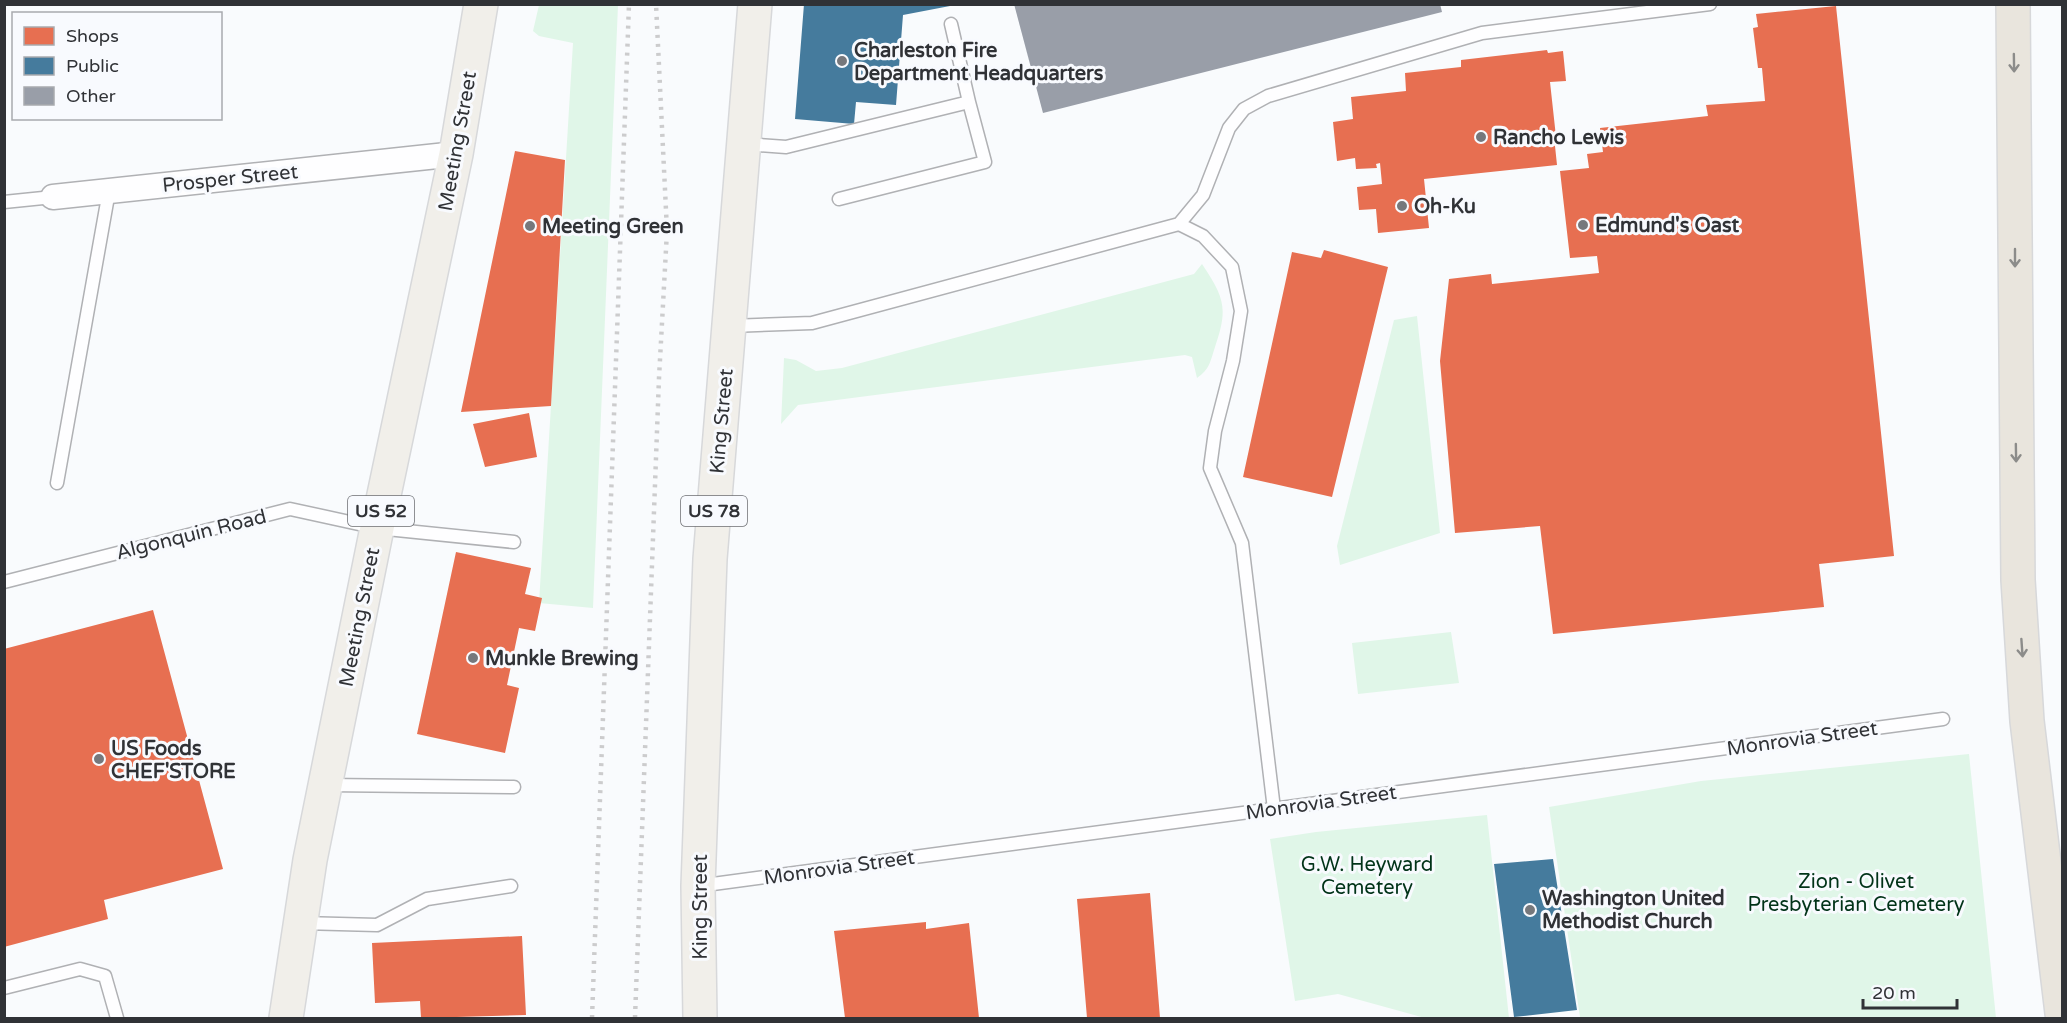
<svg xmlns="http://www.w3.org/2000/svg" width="2067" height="1023" viewBox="0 0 2067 1023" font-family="'Varela Round',sans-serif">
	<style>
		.green { fill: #e0f6e8 }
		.shops { fill: #e76f51 }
		.public { fill: #457b9d }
		.building { fill: #999ea8 }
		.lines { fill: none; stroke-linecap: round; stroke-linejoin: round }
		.service-casing { stroke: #b0b1b4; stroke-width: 15 }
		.minor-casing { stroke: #b0b1b4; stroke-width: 27 }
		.primary-casing { stroke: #d7d8da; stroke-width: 36 }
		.motorway-casing { stroke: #d7d8da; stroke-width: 36 }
		.service { stroke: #fefeff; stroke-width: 12 }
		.minor { stroke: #fefeff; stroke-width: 24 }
		.primary { stroke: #f1efea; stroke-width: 33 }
		.motorway { stroke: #e9e5dd; stroke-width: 33 }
		.rail { stroke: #cccccd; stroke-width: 4.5; stroke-dasharray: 3 6; stroke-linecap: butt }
		.oneway { stroke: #8c8c8a }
		.poi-dot { fill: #76787c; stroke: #f8fafe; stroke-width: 2 }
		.labels { text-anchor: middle; stroke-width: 6; stroke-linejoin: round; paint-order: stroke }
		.shield { fill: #f8fafe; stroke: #6c6e72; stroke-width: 1.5 }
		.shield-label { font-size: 18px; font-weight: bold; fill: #303236 }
		.poi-label { font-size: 20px; font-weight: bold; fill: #303236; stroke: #f8fafe; text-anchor: start }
		.street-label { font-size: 20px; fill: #303236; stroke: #f8fafe }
		.park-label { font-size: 20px; fill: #013318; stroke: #f8fafe }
	</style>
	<rect width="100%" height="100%" fill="#f9fbfd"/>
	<path class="green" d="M539 5H618L593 608 539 603 573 43 539 36 533 31Z
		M1202 264C1225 298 1228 309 1215 347 1210 362 1210 369 1197 378L1192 357 1185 355 798 405 781 424 784 358 796 360 816 371 842 368 1194 274Z
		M1417 316 1440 533 1340 565 1337 546 1394 320Z
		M1451 632 1459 683 1358 694 1352 643Z
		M1969 754 1996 1018H1572L1580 1017 1549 807 1701 781Z
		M1487 815 1509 1018H1425L1338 994 1295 1001 1270 839 1316 832Z"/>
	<path class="shops" d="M1836 6 1894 556 1819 564 1824 607 1553 634 1540 526 1455 533 1440 361 1449 279 1491 274 1492 284 1599 273 1597 256 1570 258 1560 171 1589 168 1587 154 1603 152 1600 128 1708 116 1706 105 1765 101 1762 68H1758L1753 28 1758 27 1756 14Z
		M1547 50 1548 53 1563 51 1566 81 1550 82 1557 146H1555L1557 165 1424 179 1429 228 1378 233 1376 209 1359 210 1357 187 1382 184 1380 163 1376 164 1377 168 1356 169 1355 158 1337 161 1333 122 1353 119 1351 97 1406 91 1405 73 1461 67V60Z
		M515 151 565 160 551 406 461 412Z
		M1324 250 1388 267 1332 497 1243 477 1292 252 1321 258Z
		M529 413 537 457 485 467 473 424Z
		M456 552 531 568 525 594 542 598 535 631 519 628 507 685 519 688 505 753 417 734Z
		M153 610 223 869 104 900 108 919 4 947V649Z
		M1150 893 1160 1018H1087L1077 899Z
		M926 922V929L969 923 979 1018H845L834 931Z
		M522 936 526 1015 421 1018 420 1001 375 1003 372 943Z"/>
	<path class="public" d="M804 4H950V6L903 15 896 105 856 102 854 124 795 119Z
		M1553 859 1577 1010 1514 1017 1494 864Z"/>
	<path class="building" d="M1014 4H1440L1442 12 1043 113Z"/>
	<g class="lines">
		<g class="service-casing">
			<path id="service" d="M951 24 969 102
				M745 144 786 147 969 102 985 162 839 199
				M4 202 53 197
				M1179 224 1203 195 1229 128 1244 109 1268 96 1482 33 1710 4
				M731 326 812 323 1179 224 1203 236 1232 267 1241 311 1233 361 1215 431 1210 468 1242 543 1274 809
				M57 483 109 191
				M4 582 290 509 377 528 514 542
				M326 785 514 787
				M698 886 1943 719
				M301 923 377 925 427 899 511 886
				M4 988 80 969 105 976 117 1018"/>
		</g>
		<g class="minor-casing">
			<path id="minor" d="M53 197 456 154"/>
		</g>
		<g class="primary-casing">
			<path id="primary" d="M286 1018 310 860 377 528 456 154 481 4
				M700 1018 698 886 710 559 755 4"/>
		</g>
		<g class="motorway-casing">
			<path id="motorway" d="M2013 4 2018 580 2027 721 2062 1013"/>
		</g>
		<use href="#service" class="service"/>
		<use href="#minor" class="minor"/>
		<use href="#primary" class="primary"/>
		<use href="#motorway" class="motorway"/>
		<path class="rail" d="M592 1018 629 4
			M635 1018 659 378 667 231 656 4"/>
	</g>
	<defs><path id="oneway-shaft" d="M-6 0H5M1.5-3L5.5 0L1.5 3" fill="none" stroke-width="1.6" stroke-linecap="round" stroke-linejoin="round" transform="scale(1.5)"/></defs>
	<g class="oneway">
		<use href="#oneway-shaft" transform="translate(2014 63) rotate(89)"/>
		<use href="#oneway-shaft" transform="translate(2015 258) rotate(90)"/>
		<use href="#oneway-shaft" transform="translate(2016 453) rotate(89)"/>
		<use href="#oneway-shaft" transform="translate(2022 648) rotate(86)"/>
	</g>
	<g class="poi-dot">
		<circle cx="842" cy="61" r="6"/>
		<circle cx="1481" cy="137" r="6"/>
		<circle cx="1402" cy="206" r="6"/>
		<circle cx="1583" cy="225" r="6"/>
		<circle cx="530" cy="226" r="6"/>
		<circle cx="473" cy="658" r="6"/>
		<circle cx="99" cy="759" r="6"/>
		<circle cx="1530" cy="910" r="6"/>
	</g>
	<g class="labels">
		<g class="shield">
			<rect x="348" y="496" width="66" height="30" rx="4.5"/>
			<rect x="681" y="496" width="66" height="30" rx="4.5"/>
		</g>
		<g class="shield-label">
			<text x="381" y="517">US 52</text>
			<text x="714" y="517">US 78</text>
		</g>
		<g class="poi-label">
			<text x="854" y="57">Charleston Fire<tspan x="854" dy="23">Department Headquarters</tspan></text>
			<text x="1493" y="144">Rancho Lewis</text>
			<text x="1414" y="213">Oh-Ku</text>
			<text x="1595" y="232">Edmund's Oast</text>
			<text x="542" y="233">Meeting Green</text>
			<text x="485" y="665">Munkle Brewing</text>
			<text x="111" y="755">US Foods<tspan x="111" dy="23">CHEF'STORE</tspan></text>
			<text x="1542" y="905">Washington United<tspan x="1542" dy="23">Methodist Church</tspan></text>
		</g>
		<g class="street-label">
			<text transform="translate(457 141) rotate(-80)" y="7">Meeting Street</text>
			<text transform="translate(230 178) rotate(-6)" y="7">Prosper Street</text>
			<text transform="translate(721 421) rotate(-85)" y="7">King Street</text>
			<text transform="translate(191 534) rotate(-14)" y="7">Algonquin Road</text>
			<text transform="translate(359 617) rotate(-79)" y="7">Meeting Street</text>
			<text transform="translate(1802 738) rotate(-8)" y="7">Monrovia Street</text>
			<text transform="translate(1321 802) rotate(-8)" y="7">Monrovia Street</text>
			<text transform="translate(839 867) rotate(-8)" y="7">Monrovia Street</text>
			<text transform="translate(700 907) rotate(-90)" y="7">King Street</text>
		</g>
		<g class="park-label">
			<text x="1367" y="871">G.W. Heyward<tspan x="1367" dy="23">Cemetery</tspan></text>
			<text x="1856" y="888">Zion - Olivet<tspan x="1856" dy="23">Presbyterian Cemetery</tspan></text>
		</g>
	</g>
	<rect width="2067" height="1023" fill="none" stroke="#303236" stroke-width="12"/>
	<rect x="12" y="12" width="210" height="108" fill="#f8fafe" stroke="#a8aaae" stroke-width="1.5"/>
	<rect x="24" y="27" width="30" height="18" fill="#e76f51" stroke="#a8aaae" stroke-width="1.5"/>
	<text x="66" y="42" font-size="18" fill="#303236">Shops</text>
	<rect x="24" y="57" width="30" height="18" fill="#457b9d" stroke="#a8aaae" stroke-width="1.5"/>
	<text x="66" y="72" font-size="18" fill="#303236">Public</text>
	<rect x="24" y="87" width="30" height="18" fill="#999ea8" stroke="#a8aaae" stroke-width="1.5"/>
	<text x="66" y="102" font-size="18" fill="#303236">Other</text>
	<path d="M1863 999v9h94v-9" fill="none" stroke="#303236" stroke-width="3"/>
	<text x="1872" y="999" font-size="18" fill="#303236" stroke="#f8fafe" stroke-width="4.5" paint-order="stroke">20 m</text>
</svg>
